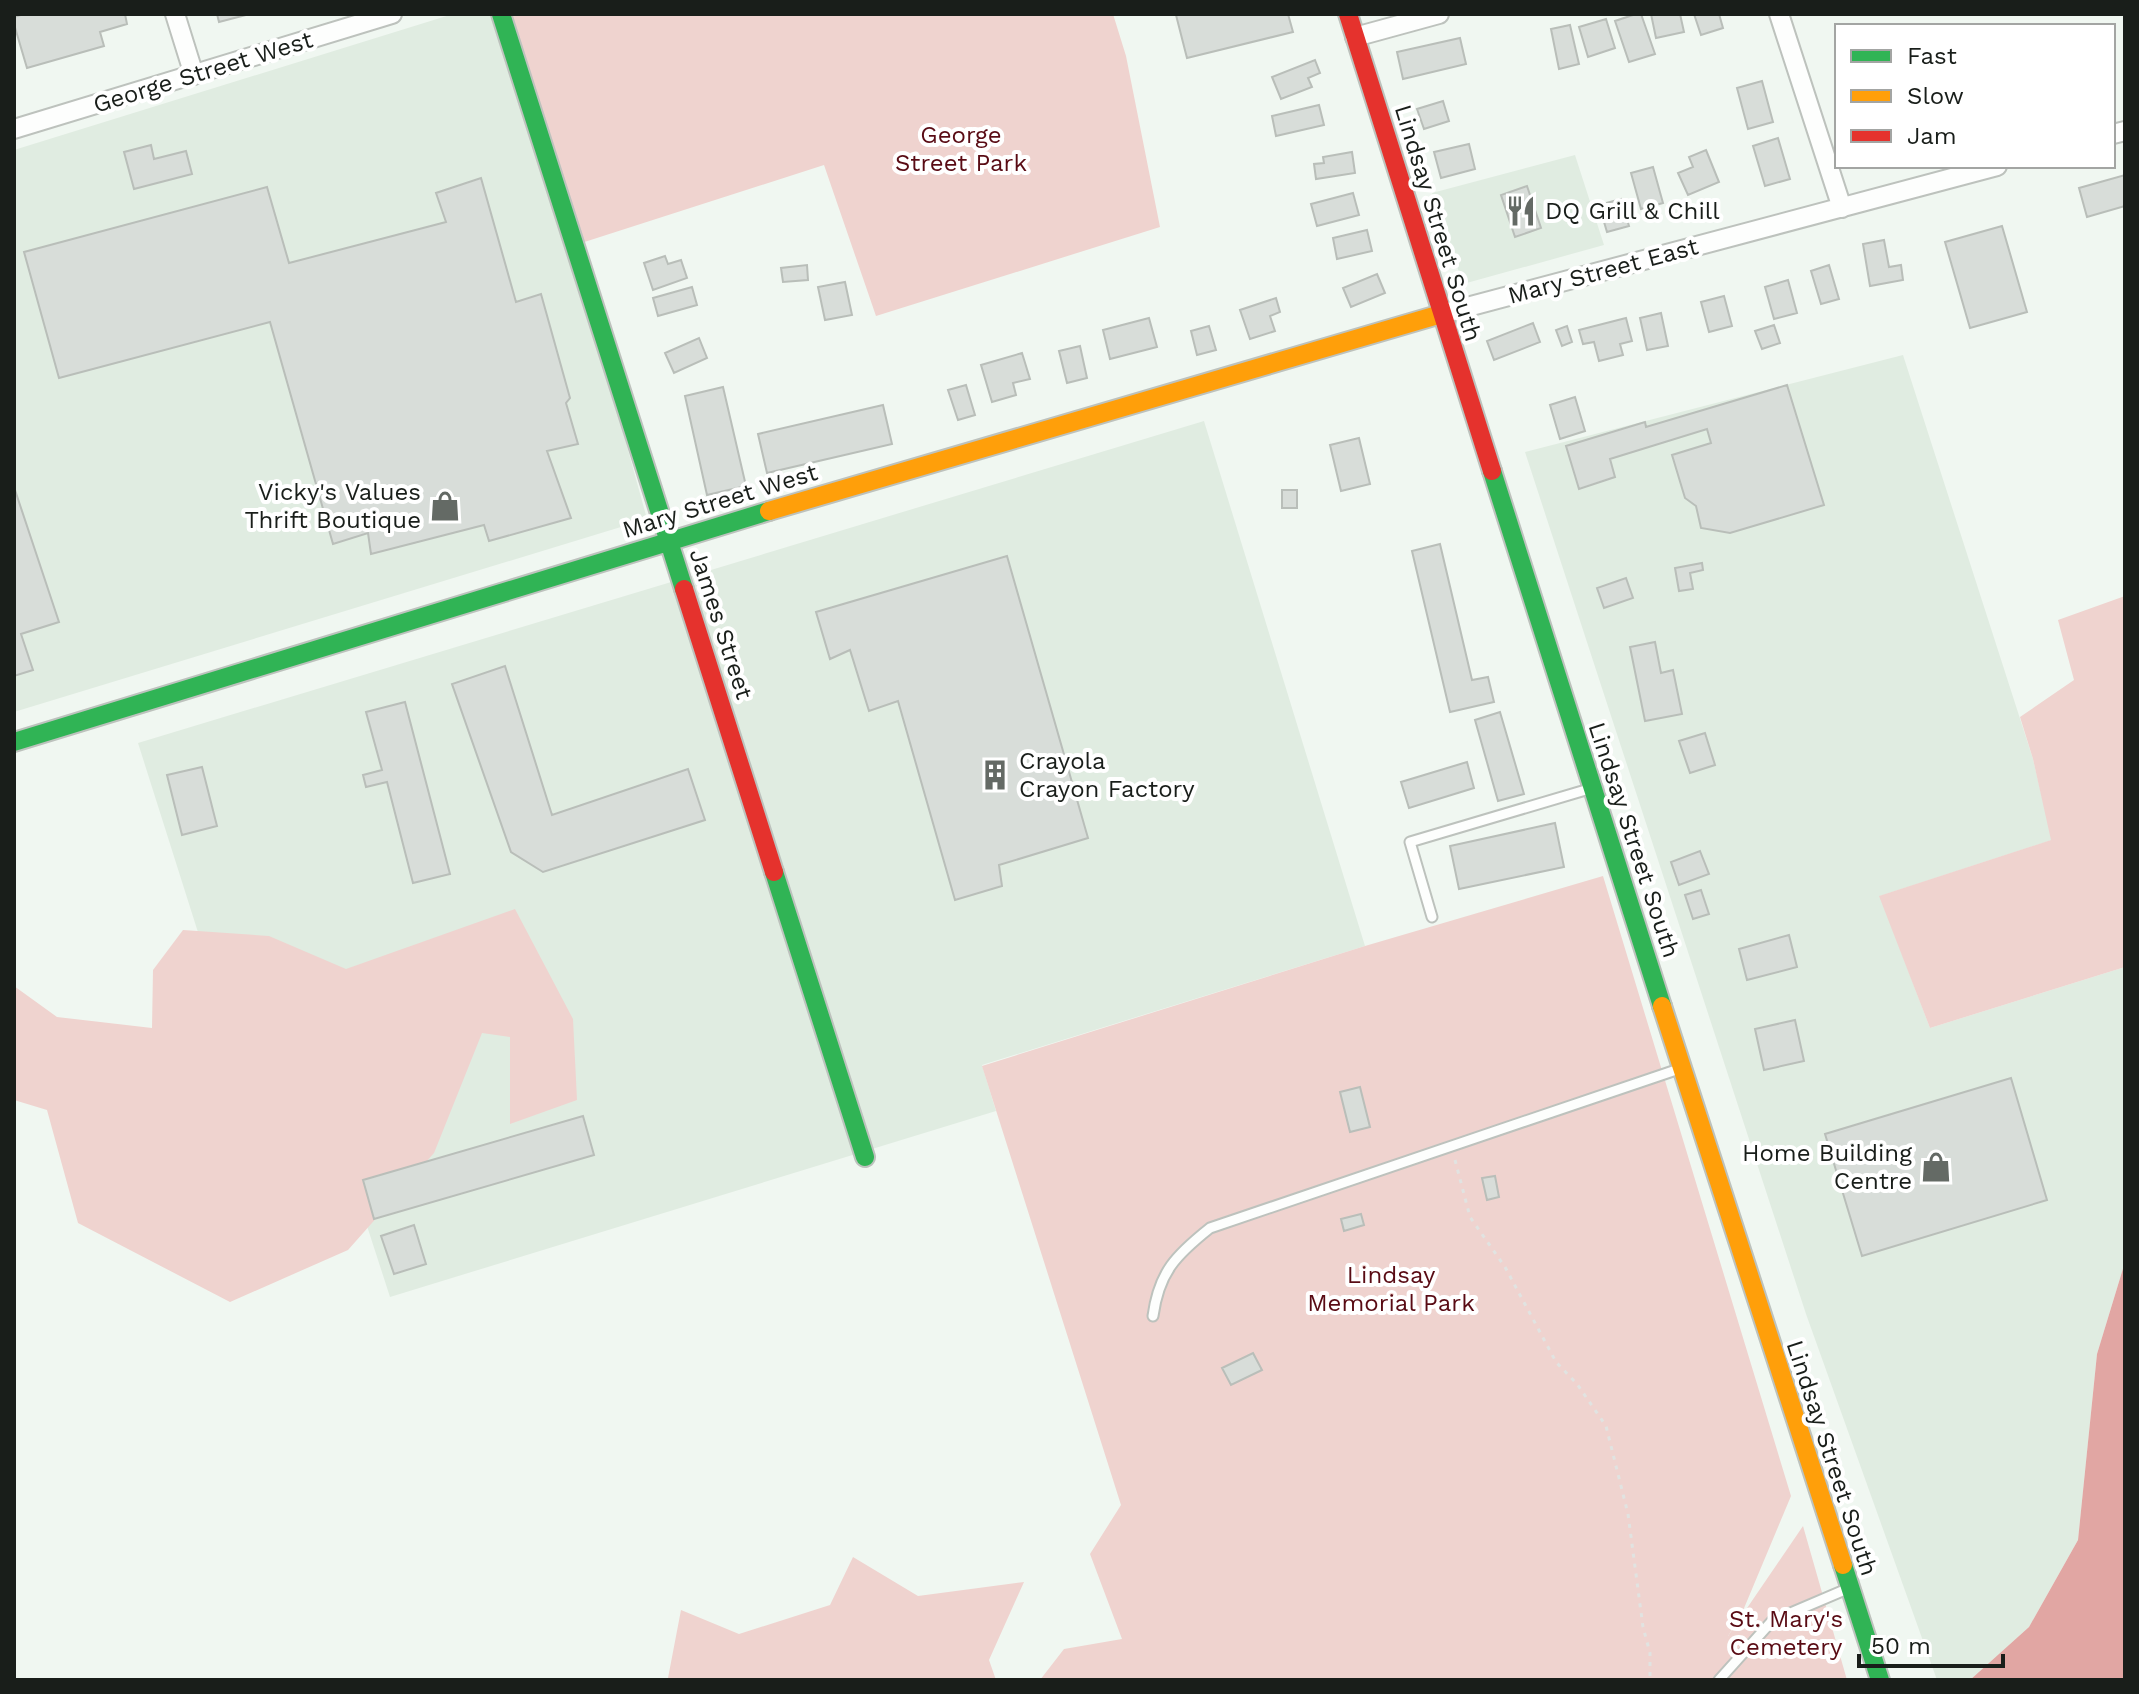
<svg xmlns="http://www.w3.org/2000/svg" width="2139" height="1694" viewBox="0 0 2139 1694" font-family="'Work Sans',sans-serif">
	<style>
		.built { fill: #e0ece1 }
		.green { fill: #efd3cf }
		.water { fill: #e1a6a3 }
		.building { fill: #d8ddd9; stroke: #b9beb9; stroke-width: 2 }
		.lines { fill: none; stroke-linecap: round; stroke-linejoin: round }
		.lane-casing { stroke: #bdc2bd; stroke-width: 13 }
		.street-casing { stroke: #bdc2bd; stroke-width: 22 }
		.fast-casing { stroke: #bdc2bd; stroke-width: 22 }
		.slow-casing { stroke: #bdc2bd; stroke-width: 22 }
		.jam-casing { stroke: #bdc2bd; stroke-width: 22 }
		.path { stroke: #e1e3e1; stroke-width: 3; stroke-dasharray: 4 6; stroke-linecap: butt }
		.lane { stroke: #fdfefd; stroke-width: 9 }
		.street { stroke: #fdfefd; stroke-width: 18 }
		.fast { stroke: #30b455; stroke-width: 18 }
		.slow { stroke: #ff9f0a; stroke-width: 18 }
		.jam { stroke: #e5322d; stroke-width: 18 }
		.labels { text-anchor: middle; stroke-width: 8; stroke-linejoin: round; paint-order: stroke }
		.street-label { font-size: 24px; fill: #191e1a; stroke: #fff }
		.park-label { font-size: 24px; fill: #590b14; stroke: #fff }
		.poi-label { font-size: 24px; fill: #191e1a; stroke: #fff; text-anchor: start }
	</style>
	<rect width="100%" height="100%" fill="#f0f7f1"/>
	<path class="built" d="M453 14H501L572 246 647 519 14 712V150Z
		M1575 155 1604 245 1463 284 1432 193Z
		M1903 355 2033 759 2052 840 1880 896 1930 1028 2125 967V1262L2097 1354 2078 1540 2029 1627 1970 1680H1937L1806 1314 1525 452Z
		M1204 421 1365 946 982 1065 996 1111 390 1297 289 985 222 1008 138 743Z"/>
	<path class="green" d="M501 14H1113L1126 56 1160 227 876 316 824 165 572 246Z
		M2125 596V967L1930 1028 1879 896 2051 840 2033 759 2020 717 2074 680 2058 620Z
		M1603 876 1791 1496 1742 1613 1728 1636 1803 1526 1847 1680H1040L1064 1649 1122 1639 1090 1554 1121 1505 982 1066 1365 946Z
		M515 909 573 1019 577 1100 510 1124V1037L482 1033 434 1153 348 1250 230 1302 78 1223 47 1110 14 1100V986L57 1017 152 1028 153 970 183 930 269 936 346 969Z
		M853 1557 918 1596 1024 1582 989 1660 996 1680 668 1678 681 1610 739 1634 830 1605Z"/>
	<path class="water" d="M2125 1262V1680H1970L2029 1627 2078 1540 2097 1354Z"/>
	<path class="building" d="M24 14H125L127 24 100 32 104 46 27 68 14 24V17Z
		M217 14H246V15L219 22Z
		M1288 14 1293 32 1187 58 1176 15Z
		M1636 14H1641L1655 54 1629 62 1615 21Z
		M1651 14H1680L1684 32 1656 38Z
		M1694 14H1719L1723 28 1701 35Z
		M1606 19 1615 48 1588 57 1579 27Z
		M1570 25 1579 64 1559 69 1551 29Z
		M1460 38 1466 64 1403 79 1397 52Z
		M1315 60 1320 73 1308 78 1312 87 1281 99 1272 77Z
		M1762 81 1773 122 1748 129 1737 88Z
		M1443 101 1449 121 1424 129 1417 109Z
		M1319 105 1324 125 1276 136 1272 116Z
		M1778 138 1790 179 1765 186 1753 146Z
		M1469 144 1475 169 1441 178 1434 152Z
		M151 145 154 159 186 151 192 174 134 189 124 152Z
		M1706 150 1719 182 1688 195 1678 173 1693 167 1689 157Z
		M1352 152 1355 173 1316 179 1314 164 1324 163 1323 157Z
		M1653 167 1663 203 1641 209 1631 173Z
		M2125 175V206L2087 217 2079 188Z
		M481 178 516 302 541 294 570 398 566 403 578 444 547 451 571 518 489 541 484 525 371 554 368 533 333 544 270 322 59 378 24 252 267 187 289 263 446 222 436 193Z
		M1527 186 1541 228 1515 237 1501 195Z
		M1353 193 1359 215 1317 226 1311 204Z
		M1621 199 1629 226 1607 232 1599 205Z
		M2002 226 2027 312 1970 328 1945 242Z
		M1367 230 1372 251 1337 259 1333 238Z
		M1884 240 1889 267 1901 265 1903 280 1870 286 1863 244Z
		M665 256 668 264 681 260 687 278 653 290 644 263Z
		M807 265 808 280 783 282 781 268Z
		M1829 265 1839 299 1821 304 1811 271Z
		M1377 274 1385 293 1351 307 1343 288Z
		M1788 280 1797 313 1774 319 1765 287Z
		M845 282 852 315 825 320 818 287Z
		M692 287 697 305 658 316 653 298Z
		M1724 296 1732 326 1709 332 1701 302Z
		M1276 298 1280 312 1270 316 1275 331 1250 339 1240 310Z
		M1661 313 1668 346 1647 350 1640 318Z
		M1149 318 1157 347 1110 359 1103 330Z
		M1626 318 1632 341 1620 344 1623 355 1599 361 1594 342 1583 344 1579 330Z
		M1533 323 1540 342 1494 360 1487 341Z
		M1774 325 1780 343 1762 349 1755 331Z
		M1209 326 1216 350 1197 355 1191 331Z
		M1567 326 1572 342 1562 346 1556 330Z
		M699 338 707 358 674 373 665 353Z
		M1080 346 1087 378 1067 383 1059 351Z
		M1022 353 1030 379 1013 383 1016 395 992 402 981 365Z
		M966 385 975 415 958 420 948 390Z
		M1787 385 1824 505 1730 533 1701 528 1696 506 1685 498 1672 455 1711 443 1707 429 1610 459 1615 477 1579 489 1566 446 1645 422 1646 427Z
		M723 387 746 486 707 495 685 396Z
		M1575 397 1585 431 1560 439 1550 405Z
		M883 405 892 444 767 473 758 434Z
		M1359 438 1370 484 1341 491 1330 445Z
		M14 487 59 622 21 634 33 670 14 676Z
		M1282 490H1297V508H1282Z
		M1440 544 1472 680 1488 677 1494 702 1450 712 1412 551Z
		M1007 556 1088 838 999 865 1002 886 955 900 898 701 869 711 850 650 830 659 816 612Z
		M1702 563 1703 570 1690 573 1693 589 1679 591 1675 568Z
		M1626 578 1633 598 1604 608 1597 588Z
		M1655 642 1661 673 1673 670 1682 714 1645 721 1630 647Z
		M505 666 552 815 688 769 705 820 543 872 511 852 452 684Z
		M405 702 450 874 413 883 387 782 366 787 363 775 382 770 366 712Z
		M1500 712 1524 794 1498 801 1475 720Z
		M1705 733 1715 765 1690 773 1679 741Z
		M1467 762 1474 788 1409 808 1401 782Z
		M202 767 217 826 182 835 167 775Z
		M1555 823 1564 867 1459 889 1450 846Z
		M1700 851 1709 874 1679 885 1671 862Z
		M1701 890 1709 914 1693 919 1685 895Z
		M1789 935 1797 967 1747 980 1739 949Z
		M1795 1020 1804 1061 1764 1070 1755 1029Z
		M2011 1078 2047 1200 1862 1256 1825 1134Z
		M1360 1087 1370 1127 1350 1132 1340 1092Z
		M583 1116 594 1155 374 1219 363 1180Z
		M1495 1176 1499 1197 1487 1200 1482 1178Z
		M1361 1214 1364 1225 1344 1231 1341 1219Z
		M414 1225 426 1264 394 1274 381 1236Z
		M1253 1353 1262 1370 1231 1385 1222 1368Z"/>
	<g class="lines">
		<g class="lane-casing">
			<path id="lane" d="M1432 917 1410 842 1589 789
				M1153 1316C1159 1272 1176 1255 1210 1228L1679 1069
				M1719 1680 1772 1621 1847 1589"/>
		</g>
		<g class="street-casing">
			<path id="street" d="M175 14 194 75
				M1779 14 1842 208
				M1355 37 1439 14
				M14 129 392 14
				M2113 134 2125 131
				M1441 314 1997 166"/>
		</g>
		<g class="fast-casing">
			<path id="fast" d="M501 14 684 589
				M1492 471 1662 1006
				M14 742 769 511
				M774 872 865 1157
				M1843 1565 1880 1680"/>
		</g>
		<g class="slow-casing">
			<path id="slow" d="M769 511 1441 314
				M1662 1006 1843 1565"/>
		</g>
		<g class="jam-casing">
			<path id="jam" d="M1348 14 1492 471
				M684 589 774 872"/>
		</g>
		<path class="path" d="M1455 1160 1470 1217 1505 1267 1556 1362 1577 1384 1606 1426 1628 1514 1643 1627 1650 1653V1680"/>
		<use href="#lane" class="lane"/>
		<use href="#street" class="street"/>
		<use href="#fast" class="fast"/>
		<use href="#slow" class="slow"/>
		<use href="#jam" class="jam"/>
	</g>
	<defs>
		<g id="restaurant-bare" transform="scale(2.4)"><path d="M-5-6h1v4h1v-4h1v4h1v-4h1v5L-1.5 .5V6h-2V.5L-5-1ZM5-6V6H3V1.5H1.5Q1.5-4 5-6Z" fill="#646a65" stroke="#fff" stroke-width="2.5" paint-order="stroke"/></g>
		<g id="shop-bare" transform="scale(2.4)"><path d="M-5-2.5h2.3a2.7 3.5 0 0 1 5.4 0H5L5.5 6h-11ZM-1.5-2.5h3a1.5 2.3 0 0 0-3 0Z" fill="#646a65" stroke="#fff" stroke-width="2.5" paint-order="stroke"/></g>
		<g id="building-bare" transform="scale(2.4)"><path d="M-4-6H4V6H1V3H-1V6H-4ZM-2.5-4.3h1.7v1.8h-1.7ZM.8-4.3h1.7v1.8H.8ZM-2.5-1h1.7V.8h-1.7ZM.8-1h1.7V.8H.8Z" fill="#646a65" stroke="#fff" stroke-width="2.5" paint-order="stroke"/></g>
	</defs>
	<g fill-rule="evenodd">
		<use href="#restaurant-bare" x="1521" y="211"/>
		<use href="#shop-bare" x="445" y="506"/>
		<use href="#building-bare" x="995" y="775"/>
		<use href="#shop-bare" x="1936" y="1167"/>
	</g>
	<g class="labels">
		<g class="street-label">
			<text transform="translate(203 72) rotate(-17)" y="8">George Street West</text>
			<text transform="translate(1438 223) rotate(73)" y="8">Lindsay Street South</text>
			<text transform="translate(1603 271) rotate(-15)" y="8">Mary Street East</text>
			<text transform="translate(720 501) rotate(-17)" y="8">Mary Street West</text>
			<text transform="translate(721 624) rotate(72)" y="8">James Street</text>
			<text transform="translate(1634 840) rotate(72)" y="8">Lindsay Street South</text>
			<text transform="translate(1832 1458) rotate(72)" y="8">Lindsay Street South</text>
		</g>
		<g class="park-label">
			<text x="961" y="143">George<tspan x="961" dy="28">Street Park</tspan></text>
			<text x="1391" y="1283">Lindsay<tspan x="1391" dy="28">Memorial Park</tspan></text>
			<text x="1786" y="1627">St. Mary's<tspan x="1786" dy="28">Cemetery</tspan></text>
		</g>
		<g class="poi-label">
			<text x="1545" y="219">DQ Grill &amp; Chill</text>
			<text x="421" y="500" text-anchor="end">Vicky's Values<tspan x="421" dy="28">Thrift Boutique</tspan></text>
			<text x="1019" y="769">Crayola<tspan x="1019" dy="28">Crayon Factory</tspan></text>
			<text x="1912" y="1161" text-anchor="end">Home Building<tspan x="1912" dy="28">Centre</tspan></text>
		</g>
	</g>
	<rect width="2139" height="1694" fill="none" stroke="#191e1a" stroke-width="32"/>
	<rect x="1835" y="24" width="280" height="144" fill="#ffffff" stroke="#a3a5a3" stroke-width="2"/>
	<rect x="1851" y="50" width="40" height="12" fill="#30b455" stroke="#a3a5a3" stroke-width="2"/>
	<text x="1907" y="64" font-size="24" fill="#191e1a">Fast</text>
	<rect x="1851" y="90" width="40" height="12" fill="#ff9f0a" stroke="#a3a5a3" stroke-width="2"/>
	<text x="1907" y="104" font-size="24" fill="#191e1a">Slow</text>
	<rect x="1851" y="130" width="40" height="12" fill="#e5322d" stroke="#a3a5a3" stroke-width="2"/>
	<text x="1907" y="144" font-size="24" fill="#191e1a">Jam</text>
	<path d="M1859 1654v12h144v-12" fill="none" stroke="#191e1a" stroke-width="4"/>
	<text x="1871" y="1654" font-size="24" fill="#191e1a" stroke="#ffffff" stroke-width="6" paint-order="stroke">50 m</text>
</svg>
